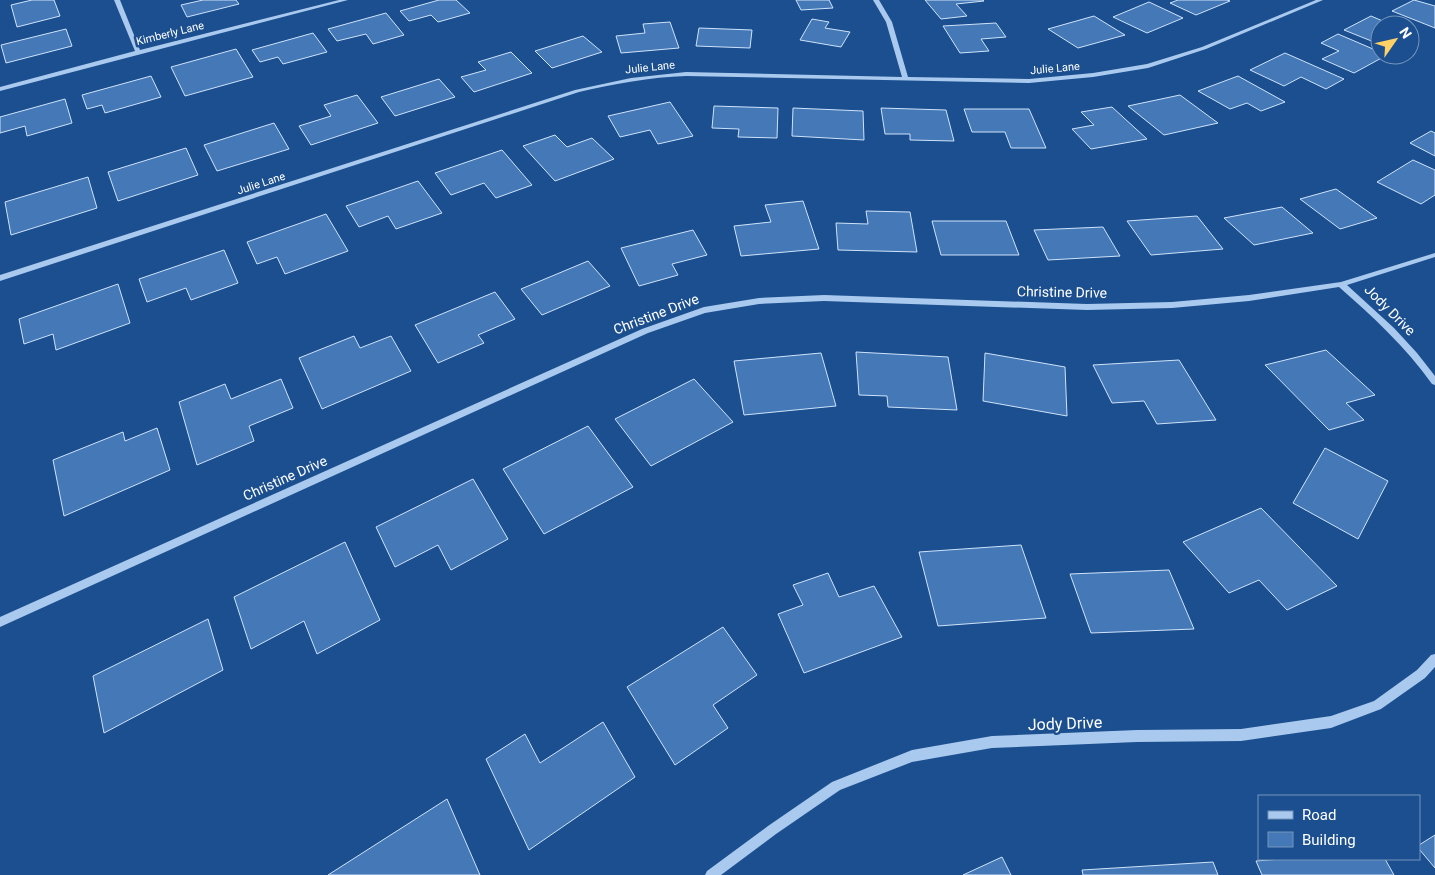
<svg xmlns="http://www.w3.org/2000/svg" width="1435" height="875" viewBox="0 0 1435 875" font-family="Roboto,sans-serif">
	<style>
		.building { fill: #4478b7; stroke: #cfe3fa }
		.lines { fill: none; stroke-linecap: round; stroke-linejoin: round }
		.minor { fill: #a9c9ee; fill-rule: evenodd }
		.labels { text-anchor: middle; stroke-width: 5; stroke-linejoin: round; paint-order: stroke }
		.far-street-label { font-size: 11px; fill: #fff; stroke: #1b4f8f }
		.street-label { font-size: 14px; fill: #fff; stroke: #1b4f8f }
		.near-street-label { font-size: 16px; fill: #fff; stroke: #1b4f8f }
	</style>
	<rect width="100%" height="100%" fill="#1b4f8f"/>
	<path class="building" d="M32 0H54L60 16 17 27 11 5Z
		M203 0H236L239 4 187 17 181 5Z
		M439 0H456L470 13 438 22 431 15 409 21 400 11Z
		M796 0H829L833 8 801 10Z
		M925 0H983L984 1 956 4 967 16 941 19Z
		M1178 0H1227L1230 1 1196 15 1170 3Z
		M1414 0 1435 6V28L1392 11Z
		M1149 2 1183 18 1147 33 1113 17Z
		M386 13 404 35 373 44 366 34 337 41 328 29Z
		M1094 16 1125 35 1078 48 1048 29Z
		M1371 16 1392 25H1380V39L1374 42 1344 30Z
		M812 19 829 22 825 28 850 32 841 47 800 40Z
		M670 22 679 48 621 53 616 36 645 33 643 24Z
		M996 23 1006 37 981 39 989 51 960 53 943 26Z
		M699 28 752 30 750 48 696 46Z
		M66 29 72 46 6 63 1 45Z
		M313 33 327 52 283 64 278 57 260 62 252 50Z
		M1338 34 1380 52V55H1387L1354 73 1322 59 1339 51 1321 43Z
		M583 36 602 52 552 68 535 51Z
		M236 49 253 77 185 96 171 67Z
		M511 52 532 73 474 92 461 77 486 70 478 62Z
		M1285 53 1344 79 1326 89 1301 77 1284 86 1250 70Z
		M151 76 161 97 105 113 102 105 87 109 82 95Z
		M1238 76 1285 102 1261 111 1247 103 1230 109 1198 91Z
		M439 79 455 97 395 116 381 97Z
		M357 95 378 123 311 145 299 126 331 116 324 105Z
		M1180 95 1218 123 1164 135 1128 106Z
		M65 99 72 123 27 136 25 126 0 133V117Z
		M670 102 693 136 658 144 650 130 620 137 608 116Z
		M714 106 778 108 777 138 738 137 739 129 712 128Z
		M1112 107 1147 139 1091 149 1072 129 1094 125 1081 112Z
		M793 108 863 111 864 140 792 136Z
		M881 108 946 110 954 141 910 140V134H885Z
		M964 109H1029L1046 148H1011L1005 132H972Z
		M274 123 289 149 217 171 204 145Z
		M1431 131 1435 133V156L1410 143Z
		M555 135 567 147 592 138 614 159 555 181 523 146Z
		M186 148 198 175 118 201 108 172Z
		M502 150 532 185 496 198 484 183 451 195 435 173Z
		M1413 160 1435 170V195L1421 204 1377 182Z
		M88 177 97 208 11 235 5 202Z
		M418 181 442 213 396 229 388 216 359 227 346 206Z
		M1336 189 1377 218 1340 229 1300 199Z
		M803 201 819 249 741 256 734 226 771 222 765 205Z
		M1282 207 1313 233 1254 245 1224 218Z
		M866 211 910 212 917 252 838 250 836 223 868 224Z
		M326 214 348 251 285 274 277 257 257 264 247 242Z
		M1197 216 1223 249 1151 255 1127 221Z
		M932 221H1006L1019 255H941Z
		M1103 227 1120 256 1048 260 1034 230Z
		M693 230 707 255 672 264 678 275 639 286 621 248Z
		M224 250 238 283 191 300 186 288 147 302 139 279Z
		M588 261 610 286 542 315 521 289Z
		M118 284 130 323 56 350 53 334 24 344 19 319Z
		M495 292 515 319 478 335 484 343 438 363 415 325Z
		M354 336 360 348 391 336 411 371 322 409 299 358Z
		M1326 350 1375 395 1346 403 1364 420 1329 430 1265 365Z
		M856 352 948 357 957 410 888 407 887 396 859 395Z
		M821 353 836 406 744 415 734 361Z
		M985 353 1065 367 1067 416 983 401Z
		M1179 360 1216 420 1157 424 1144 401 1112 403 1093 365Z
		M281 379 293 408 249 426 254 441 197 465 179 402 225 384 231 399Z
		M694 379 733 422 651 466 615 419Z
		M588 426 633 487 544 534 503 469Z
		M157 428 170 470 64 516 53 460 123 432 125 441Z
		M1325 448 1388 481 1358 539 1293 503Z
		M473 479 508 539 451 570 438 545 395 567 376 527Z
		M1261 508 1337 586 1287 610 1259 580 1229 593 1183 542Z
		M345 542 380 620 317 654 304 621 251 649 234 597Z
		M1021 545 1046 618 938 626 919 552Z
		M1169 570 1194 629 1091 633 1070 574Z
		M828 573 839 597 874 586 902 637 804 673 778 614 803 605 793 585Z
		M208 619 223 670 104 733 93 676Z
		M723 627 757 675 713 705 728 728 675 765 627 687Z
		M603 722 635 777 529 850 486 759 525 734 540 763Z
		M447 799 480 875H328Z
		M1435 835V868L1419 849V845Z
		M1002 857 1011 875H963Z
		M1281 859H1385L1394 875H1262L1256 861Z
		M1213 862 1218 875H1083L1082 870Z"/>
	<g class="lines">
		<path class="minor" d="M114 0H120L140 50 339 0H348L0 91V87L135 51Z
			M873 0H879L892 22 908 77 1029 79 1093 73 1147 64 1202 47 1316 0H1323L1206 49 1148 68 1093 77 1029 83 686 76C650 77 614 84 579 92L0 281V275L575 90 631 78 686 72 902 77 886 22Z
			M1435 253V257L1347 285 1394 328 1417 353 1435 376V385L1432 384C1406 347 1373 317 1339 287L1249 301 1172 308 1087 310 824 301 759 304 705 313 648 333 0 627V617L642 329 704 307 759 298 824 295 1087 304 1172 302 1249 295 1341 282Z
			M1435 654V667L1425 678 1381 709 1331 728 1241 741 1137 742 992 748 912 762 840 790 776 834 721 875H705L707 871 768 826 832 782 912 750 992 736 1137 730 1241 729 1331 716 1374 701 1417 670 1431 655Z"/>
	</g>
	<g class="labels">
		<g class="far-street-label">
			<text transform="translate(170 33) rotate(-14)" y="4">Kimberly Lane</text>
			<text transform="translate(650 67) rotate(-6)" y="4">Julie Lane</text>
			<text transform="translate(1055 68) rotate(-5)" y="4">Julie Lane</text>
			<text transform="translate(261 183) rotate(-18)" y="4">Julie Lane</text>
		</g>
		<g class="street-label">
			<text transform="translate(1062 292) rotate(1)" y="5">Christine Drive</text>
			<text transform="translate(1390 310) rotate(45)" y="5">Jody Drive</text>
			<text transform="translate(656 314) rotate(-21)" y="5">Christine Drive</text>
			<text transform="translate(285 478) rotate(-24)" y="5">Christine Drive</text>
		</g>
		<g class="near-street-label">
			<text transform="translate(1065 723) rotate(-2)" y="6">Jody Drive</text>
		</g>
	</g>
	<rect x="1258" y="795" width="162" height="65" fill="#1b4f8f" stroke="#7695bc"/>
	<rect x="1268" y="811" width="25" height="8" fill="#a9c9ee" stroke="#7695bc"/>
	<text x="1302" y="820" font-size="15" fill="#ffffff">Road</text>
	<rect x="1268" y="832" width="25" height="15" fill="#4478b7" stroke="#7695bc"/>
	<text x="1302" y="845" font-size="15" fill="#ffffff">Building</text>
	<g transform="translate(1395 40) rotate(56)"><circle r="24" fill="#1b4f8f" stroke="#7695bc"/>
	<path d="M0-4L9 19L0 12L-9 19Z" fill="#ffd166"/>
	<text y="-8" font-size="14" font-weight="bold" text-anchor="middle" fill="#ffffff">N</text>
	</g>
</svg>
